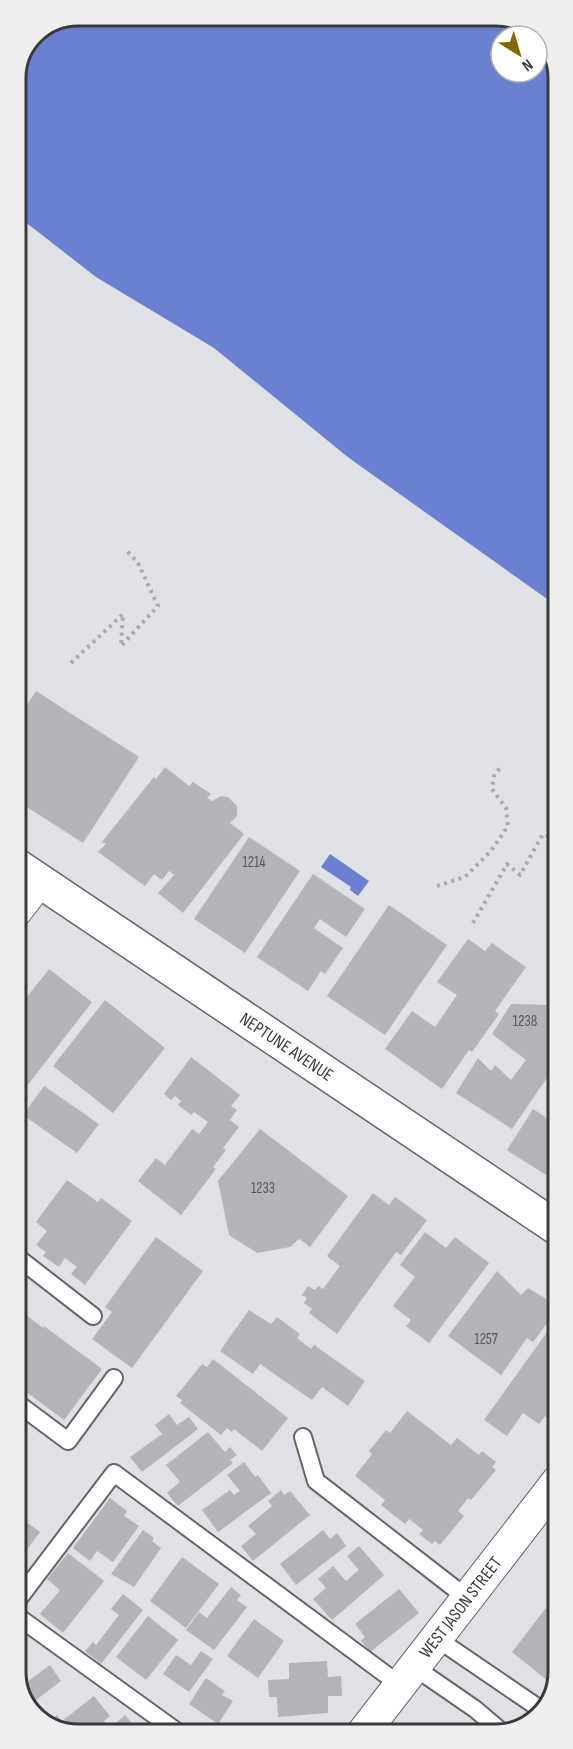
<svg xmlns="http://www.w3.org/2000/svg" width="573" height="1749" viewBox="0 0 573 1749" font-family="'Sofia Sans Condensed',sans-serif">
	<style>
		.water { fill: #6b80d1; fill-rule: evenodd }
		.building { fill: #b2b4b9 }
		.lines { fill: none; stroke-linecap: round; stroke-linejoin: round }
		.service-casing { stroke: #64666a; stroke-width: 20 }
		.minor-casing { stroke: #64666a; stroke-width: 34 }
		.tertiary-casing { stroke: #64666a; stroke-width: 36 }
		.path { stroke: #a7a9ad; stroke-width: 4; stroke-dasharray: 3 4.5; stroke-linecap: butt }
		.service { stroke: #fff; stroke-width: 16 }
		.minor { stroke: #fff; stroke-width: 32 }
		.tertiary { stroke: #fff; stroke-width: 33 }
		.labels { text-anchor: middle; stroke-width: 6; stroke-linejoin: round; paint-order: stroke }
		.number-label { font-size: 15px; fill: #58595c }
		.street-label { font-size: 18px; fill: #3a3b3d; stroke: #fff }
		.rim { fill: none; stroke: #3a3b3d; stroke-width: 3 }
	</style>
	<rect width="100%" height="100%" fill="#dfe1e6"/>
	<path class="water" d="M78 15H500L536 30 556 62 557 606 349 458 214 348 96 277 15 214V74L34 33ZM501 36H537V72H501Z
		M330 854 369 881 358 896 350 890 351 887 321 867Z"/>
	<path class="building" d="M36 691 139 757 83 843 16 800V718L18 719Z
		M165 767 189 786 193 782 211 794 207 798 212 801 221 796 228 797 237 806V816L230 823 244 834 183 913 158 893 174 875 169 871 162 880 154 874 145 886 98 852 106 844 102 842 154 777 156 779Z
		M249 837 300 871 245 953 194 919Z
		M313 874 365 909 346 937 320 919 314 928 343 948 325 974 321 971 308 991 257 957Z
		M389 905 447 945 385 1035 327 996Z
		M468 939 485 951 492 943 526 967 495 1011 499 1014 472 1052 469 1050 442 1089 385 1049 412 1011 435 1027 457 995 437 982Z
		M49 969 92 1002 20 1095 16 1092V1011Z
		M105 1000 165 1048 113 1113 53 1066Z
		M511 1004 555 1005 557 1008V1063L512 1129 456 1093 478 1058 491 1071 495 1065 511 1080 526 1060 492 1034Z
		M191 1057 240 1095 231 1106 237 1110 230 1120 239 1127 223 1148 226 1150 213 1167 216 1169 181 1215 138 1181 156 1158 165 1165 192 1129 199 1134 208 1122 194 1112 191 1115 178 1105 181 1101 175 1096 171 1100 164 1094Z
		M44 1086 99 1124 77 1153 23 1115Z
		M533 1109 557 1125V1182L507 1150Z
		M260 1129 348 1196 310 1247 299 1239 290 1247 257 1253 229 1235 218 1181Z
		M67 1180 98 1202 101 1198 132 1221 85 1285 71 1274 77 1267 65 1258 59 1267 43 1256 46 1252 36 1245 47 1231 36 1222Z
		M373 1193 389 1205 395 1197 427 1220 401 1255 396 1252 337 1334 309 1313 312 1309 304 1303 307 1298 302 1295 308 1286 315 1290 318 1286 323 1289 340 1266 327 1256Z
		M425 1232 446 1248 455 1237 489 1263 429 1343 406 1326 411 1320 393 1306 415 1277 400 1265Z
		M156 1237 203 1271 132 1368 92 1339 112 1312 105 1307Z
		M497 1271 521 1295 528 1288 558 1306V1309L533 1342 527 1338 501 1375 448 1336Z
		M17 1308 43 1328 44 1326 102 1369 64 1420 17 1385Z
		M249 1310 271 1324 277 1317 300 1334 297 1338 311 1349 314 1345 365 1381 348 1406 322 1387 312 1400 260 1364 253 1374 220 1351Z
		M558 1327V1420L555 1424 545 1416 539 1424 523 1413 507 1436 484 1420 550 1328 554 1332Z
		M213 1359 288 1418 262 1451 234 1429 232 1432 227 1428 221 1435 180 1403 182 1400 176 1396 202 1364 207 1367Z
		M407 1411 451 1445 457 1438 479 1455 482 1451 496 1462 492 1467 496 1470 471 1500 468 1498 458 1511 464 1516 440 1545 435 1541 432 1544 419 1534 423 1530 409 1519 405 1524 381 1505 385 1500 355 1476 372 1454 369 1451 386 1430 390 1433Z
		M169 1414 177 1425 189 1417 198 1429 142 1472 130 1457 162 1434 155 1425Z
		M208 1432 225 1452 230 1447 237 1455 230 1460 233 1463 178 1506 167 1493 180 1482 166 1465Z
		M244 1462 255 1477 258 1475 271 1493 218 1532 202 1510 230 1490 234 1495 240 1491 227 1475Z
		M281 1490 284 1495 290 1491 310 1515 253 1561 241 1546 256 1534 248 1526 272 1506 268 1501Z
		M110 1498 127 1511 124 1516 139 1526 113 1562 97 1551 90 1561 73 1548Z
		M17 1515 40 1532 17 1563Z
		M143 1530 154 1538 152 1541 161 1548 134 1587 111 1574Z
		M323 1530 330 1539 337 1533 346 1546 296 1585 280 1564Z
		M359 1546 384 1575 332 1620 313 1599 326 1588 318 1579 333 1566 346 1581 359 1570 347 1556Z
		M68 1553 104 1581 63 1633 40 1614 60 1590 47 1579Z
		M182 1557 219 1584 186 1628 150 1601Z
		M231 1587 241 1595 237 1600 247 1607 214 1650 186 1630 199 1612 207 1618Z
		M399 1589 419 1613 370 1652 361 1641 365 1637 355 1624Z
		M123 1594 143 1610 101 1664 85 1651 93 1642 96 1645 119 1615 111 1609Z
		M549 1604 558 1610V1672L553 1685 512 1652Z
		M148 1616 178 1640 146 1680 116 1657Z
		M254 1619 284 1641 258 1678 227 1656Z
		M201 1651 213 1659 189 1692 163 1674 176 1655 191 1665Z
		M327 1661 328 1677 341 1676 342 1696H328V1713L278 1717 277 1697H269L268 1680 289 1679V1663Z
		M50 1665 61 1681 28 1706 18 1689Z
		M206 1678 225 1691 222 1695 233 1701 218 1724 189 1704Z
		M94 1696 110 1716 104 1721 108 1726 101 1731 97 1726 87 1734H73L55 1726 57 1725 52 1719 57 1715 62 1721Z
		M125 1715 141 1734H103Z"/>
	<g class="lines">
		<g class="service-casing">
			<path id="service" d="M17 1257 93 1316
				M17 1403 68 1441 114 1378
				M303 1437 316 1481 467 1598
				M17 1601 114 1473 400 1685
				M17 1616 179 1733
				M436 1638 543 1711
				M414 1667 475 1709 502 1732"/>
		</g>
		<g class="minor-casing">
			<g id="minor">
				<path d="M16 911 39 881"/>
				<path id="s1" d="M363 1733 558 1481"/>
			</g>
		</g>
		<g class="tertiary-casing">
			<g id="tertiary">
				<path id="s2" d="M16 865 557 1228"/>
			</g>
		</g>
		<path class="path" d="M71 663 123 614 121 646 158 606 138 563 126 550
			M437 886 465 877 491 851 508 826 506 808 492 789 494 776 502 765
			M473 923 507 864 520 875 543 834 557 839"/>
		<use href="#service" class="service"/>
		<use href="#minor" class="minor"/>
		<use href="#tertiary" class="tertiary"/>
	</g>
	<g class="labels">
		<g class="number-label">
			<text x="254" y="867">1214</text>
			<text x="525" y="1026">1238</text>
			<text x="263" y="1193">1233</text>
			<text x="486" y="1344">1257</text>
		</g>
		<g class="street-label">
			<text dy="6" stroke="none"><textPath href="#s2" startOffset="326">NEPTUNE AVENUE</textPath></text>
			<text dy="6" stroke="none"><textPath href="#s1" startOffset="159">WEST JASON STREET</textPath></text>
		</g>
	</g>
	<path d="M0 0H573V1749H0ZM78 26H496A52 52 0 0 1 548 78V1672A52 52 0 0 1 496 1724H78A52 52 0 0 1 26 1672V78A52 52 0 0 1 78 26Z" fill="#efefef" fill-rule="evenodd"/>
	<path class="rim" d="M78 26H496A52 52 0 0 1 548 78V1672A52 52 0 0 1 496 1724H78A52 52 0 0 1 26 1672V78A52 52 0 0 1 78 26Z"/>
	<g transform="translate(519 54) rotate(143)"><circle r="28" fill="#ffffff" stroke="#b0b1b1" stroke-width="1.5"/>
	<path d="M0-4.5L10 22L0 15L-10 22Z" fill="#846903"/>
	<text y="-9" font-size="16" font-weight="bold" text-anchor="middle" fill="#3a3b3d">N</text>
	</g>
</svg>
